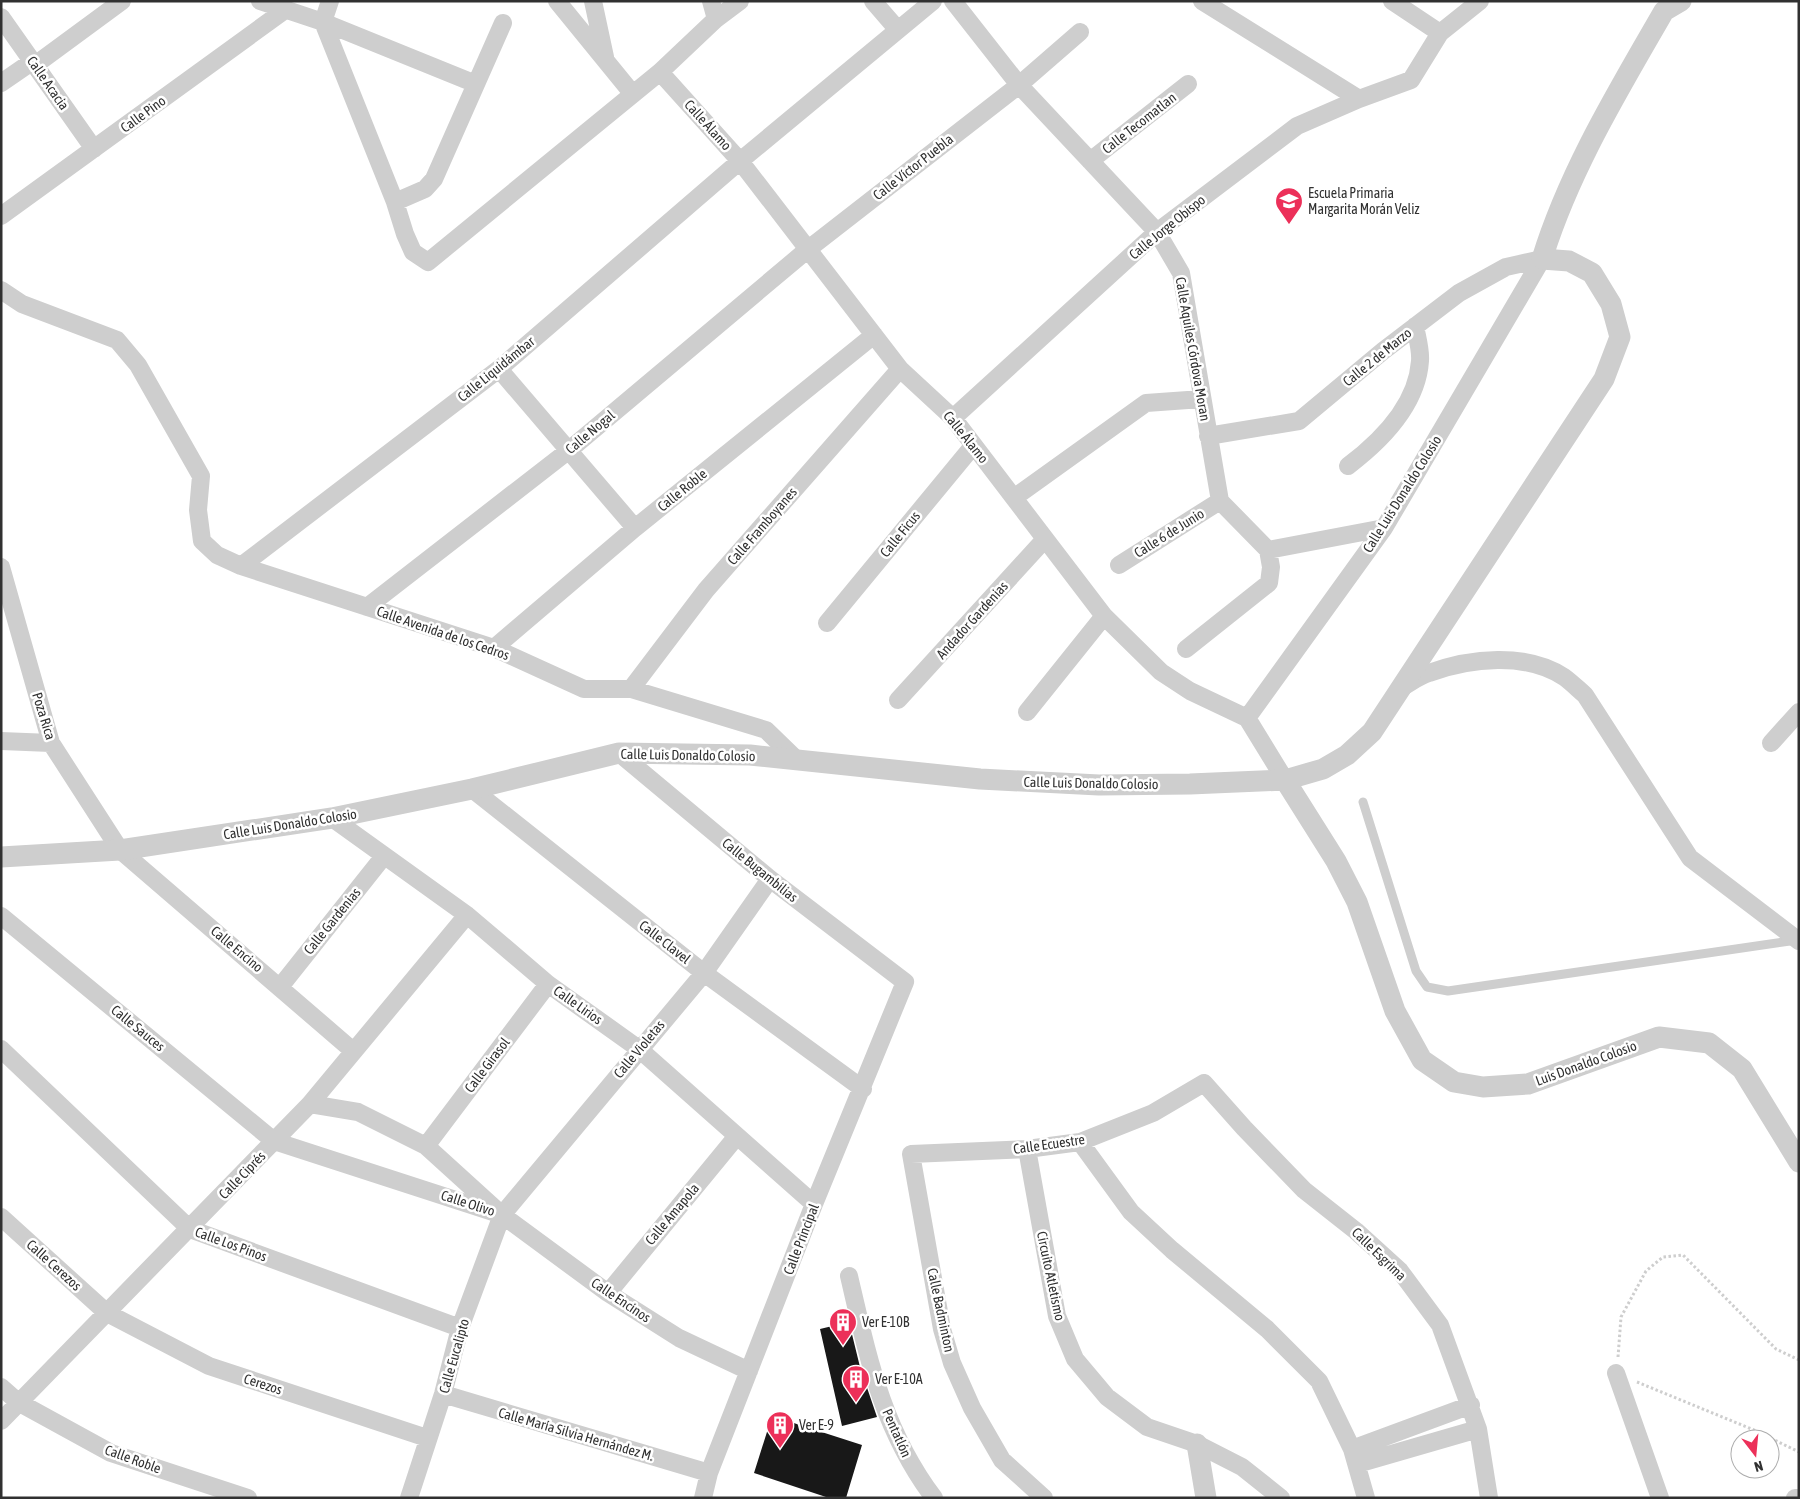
<svg xmlns="http://www.w3.org/2000/svg" width="1800" height="1499" viewBox="0 0 1800 1499" font-family="'Asap Condensed',sans-serif">
	<style>
		.building { fill: #181818 }
		.lines { fill: none; stroke-linecap: round; stroke-linejoin: round }
		.path { stroke: #cecece; stroke-width: 3; stroke-dasharray: 2.5 2.5; stroke-linecap: butt }
		.service { stroke: #cecece; stroke-width: 9 }
		.minor { stroke: #cecece; stroke-width: 18 }
		.tertiary { stroke: #cecece; stroke-width: 21 }
		.labels { text-anchor: middle; stroke-width: 5; stroke-linejoin: round; paint-order: stroke }
		.street-label { font-size: 14px; fill: #313131; stroke: #fff }
		.poi-label { font-size: 14px; fill: #313131; stroke: #fff; text-anchor: start }
	</style>
	<rect width="100%" height="100%" fill="#fff"/>
	<path class="building" d="M849 1322 860 1367 877 1417 842 1426 820 1329Z
		M772 1416 862 1445 846 1498H829L754 1473Z"/>
	<g class="lines">
		<path class="path" d="M1618 1357 1621 1317 1646 1271 1663 1257 1683 1255 1776 1349 1799 1360
			M1637 1382 1754 1430 1799 1452"/>
		<path class="service" d="M1363 802 1416 971 1427 987 1448 991 1797 940"/>
		<path class="minor" d="M260 1 323 22 476 84
			M330 1 323 22 395 202 405 234 413 252 428 262 660 72 716 19 740 1
			M557 1 632 93
			M593 1 605 57
			M711 1 716 19
			M873 1 898 30
			M953 1 1019 85 1157 232 1181 273 1220 501 1268 550
			M1202 1 1359 99
			M1392 1 1440 33
			M1 17 94 149
			M35 65 122 1
			M660 72 740 161 900 369 953 418 1104 616 1161 672 1190 691 1247 718 1285 780
			M1 83 33 61
			M1090 161 1188 84
			M395 202 425 189 434 179 503 23
			M1 216 285 10
			M1 290 22 304 117 340 138 365 201 476 198 510 202 541 217 555 241 566 494 648 584 689H631L766 730 798 761
			M499 369 635 528
			M953 418 1157 232 1297 126 1359 99 1411 80 1440 33 1480 1
			M1208 436 1299 421 1383 351 1459 293 1506 267 1542 259
			M1348 466C1381 441 1417 406 1420 361 1421 350 1417 337 1415 326
			M1015 497 1146 403 1202 399
			M1268 550 1384 528
			M1119 565 1220 501
			M241 566 499 369 740 161 933 1
			M1 567 51 743 120 850 352 1050
			M367 607 568 451 807 250 1019 85 1080 32
			M827 623 973 446
			M494 648 635 528 874 335
			M1186 649 1269 583 1271 567 1268 550
			M1401 688C1410 683 1419 676 1429 673 1470 658 1526 652 1564 677 1571 682 1578 689 1585 695L1690 858 1799 941
			M631 689 706 590 900 369
			M898 700 1045 539
			M1027 712 1104 616
			M1247 718 1384 528 1542 259
			M1 741 51 743
			M1771 743 1799 712
			M619 753 770 879 905 982 814 1204 709 1473 703 1498
			M472 789 704 973 863 1089
			M332 818 467 915 548 984 639 1049 814 1204
			M1 916 274 1141 502 1215
			M280 987 384 856
			M1 1049 190 1229 460 1328
			M310 1104 358 1112 426 1146 502 1215 608 1293 679 1338 749 1371
			M1080 1142 1131 1212 1172 1250 1267 1329 1319 1381 1352 1449 1366 1498
			M426 1146 548 984
			M1027 1149 1057 1316 1075 1359 1107 1397 1147 1427 1197 1444 1242 1467 1281 1498
			M1 1217 107 1313 209 1366 427 1438
			M849 1276C868 1357 882 1429 934 1498
			M608 1293 737 1136
			M1616 1373 1660 1498
			M1 1387 18 1402 111 1453 248 1498
			M443 1394 709 1473
			M1 1421 310 1104 467 915
			M1352 1449 1471 1405
			M1357 1464 1478 1429
			M409 1498 443 1394 460 1328 502 1215 704 973 770 879
			M1044 1498 1002 1460 972 1408 952 1363 942 1329 911 1154 1027 1149 1080 1142 1153 1113 1204 1083 1244 1128 1304 1190 1356 1231 1400 1271 1440 1325 1478 1429 1489 1498
			M1795 1498H1797"/>
		<path class="tertiary" d="M1285 780 1336 861 1357 902 1395 1011 1422 1060 1454 1082 1483 1087 1528 1084 1659 1037 1709 1043 1742 1069 1799 1162
			M1 857 120 850 332 818 472 789 619 753 750 755 980 779 1099 785 1190 784 1285 780 1323 769 1347 755 1372 732 1604 379 1620 337 1611 304 1592 273 1569 261 1542 259C1569 171 1618 91 1664 11L1681 1
			M1197 1444 1206 1498"/>
	</g>
	<defs>
		<g id="school-pin" transform="scale(1.4375)"><path d="M0 17L-7.5 6A9.5 9.5 0 1 1 7.5 6Z" fill="#ec3059" stroke="#fff"/><path d="M0-5L7-2L0 1L-7-2ZM-4 1L0 2.5L4 1V4Q0 6-4 4Z" fill="#fff"/></g>
		<g id="building-pin" transform="scale(1.4375)"><path d="M0 17L-7.5 6A9.5 9.5 0 1 1 7.5 6Z" fill="#ec3059" stroke="#fff"/><path d="M-4-6H4V6H1V3H-1V6H-4ZM-2.5-4.3h1.7v1.8h-1.7ZM.8-4.3h1.7v1.8H.8ZM-2.5-1h1.7V.8h-1.7ZM.8-1h1.7V.8H.8Z" fill="#fff"/></g>
	</defs>
	<g fill-rule="evenodd">
		<use href="#school-pin" x="1289" y="201"/>
		<use href="#building-pin" x="843" y="1322"/>
		<use href="#building-pin" x="856" y="1379"/>
		<use href="#building-pin" x="780" y="1425"/>
	</g>
	<g class="labels">
		<g class="street-label">
			<text transform="translate(48 83) rotate(55)" y="5">Calle Acacia</text>
			<text transform="translate(143 114) rotate(-36)" y="5">Calle Pino</text>
			<text transform="translate(1139 123) rotate(-38)" y="5">Calle Tecomatlan</text>
			<text transform="translate(708 125) rotate(48)" y="5">Calle Álamo</text>
			<text transform="translate(913 167) rotate(-38)" y="5">Calle Víctor Puebla</text>
			<text transform="translate(1167 227) rotate(-39)" y="5">Calle Jorge Obispo</text>
			<text transform="translate(1193 349) rotate(80)" y="5">Calle Aquiles Córdova Moran</text>
			<text transform="translate(1377 357) rotate(-39)" y="5">Calle 2 de Marzo</text>
			<text transform="translate(496 369) rotate(-39)" y="5">Calle Liquidámbar</text>
			<text transform="translate(590 432) rotate(-40)" y="5">Calle Nogal</text>
			<text transform="translate(966 437) rotate(51)" y="5">Calle Álamo</text>
			<text transform="translate(682 490) rotate(-39)" y="5">Calle Roble</text>
			<text transform="translate(1402 494) rotate(-58)" y="5">Calle Luis Donaldo Colosio</text>
			<text transform="translate(762 526) rotate(-49)" y="5">Calle Framboyanes</text>
			<text transform="translate(1169 533) rotate(-32)" y="5">Calle 6 de Junio</text>
			<text transform="translate(900 534) rotate(-51)" y="5">Calle Ficus</text>
			<text transform="translate(972 620) rotate(-48)" y="5">Andador Gardenias</text>
			<text transform="translate(443 633) rotate(19)" y="5">Calle Avenida de los Cedros</text>
			<text transform="translate(44 716) rotate(73)" y="5">Poza Rica</text>
			<text transform="translate(688 755) rotate(1)" y="5">Calle Luis Donaldo Colosio</text>
			<text transform="translate(1091 783) rotate(1)" y="5">Calle Luis Donaldo Colosio</text>
			<text transform="translate(290 824) rotate(-9)" y="5">Calle Luis Donaldo Colosio</text>
			<text transform="translate(760 870) rotate(39)" y="5">Calle Bugambilias</text>
			<text transform="translate(332 921) rotate(-51)" y="5">Calle Gardenias</text>
			<text transform="translate(665 942) rotate(38)" y="5">Calle Clavel</text>
			<text transform="translate(237 949) rotate(40)" y="5">Calle Encino</text>
			<text transform="translate(578 1005) rotate(35)" y="5">Calle Lirios</text>
			<text transform="translate(138 1028) rotate(39)" y="5">Calle Sauces</text>
			<text transform="translate(639 1049) rotate(-50)" y="5">Calle Violetas</text>
			<text transform="translate(1586 1063) rotate(-20)" y="5">Luis Donaldo Colosio</text>
			<text transform="translate(487 1065) rotate(-53)" y="5">Calle Girasol</text>
			<text transform="translate(1049 1144) rotate(-8)" y="5">Calle Ecuestre</text>
			<text transform="translate(242 1175) rotate(-46)" y="5">Calle Ciprés</text>
			<text transform="translate(468 1203) rotate(18)" y="5">Calle Olivo</text>
			<text transform="translate(672 1214) rotate(-50)" y="5">Calle Amapola</text>
			<text transform="translate(801 1239) rotate(-69)" y="5">Calle Principal</text>
			<text transform="translate(231 1244) rotate(20)" y="5">Calle Los Pinos</text>
			<text transform="translate(1379 1254) rotate(44)" y="5">Calle Esgrima</text>
			<text transform="translate(54 1265) rotate(42)" y="5">Calle Cerezos</text>
			<text transform="translate(1051 1276) rotate(78)" y="5">Circuito Atletismo</text>
			<text transform="translate(621 1300) rotate(34)" y="5">Calle Encinos</text>
			<text transform="translate(941 1310) rotate(78)" y="5">Calle Badminton</text>
			<text transform="translate(454 1356) rotate(-74)" y="5">Calle Eucalipto</text>
			<text transform="translate(263 1384) rotate(18)" y="5">Cerezos</text>
			<text transform="translate(897 1433) rotate(66)" y="5">Pentatlón</text>
			<text transform="translate(576 1434) rotate(16)" y="5">Calle María Silvia Hernández M.</text>
			<text transform="translate(133 1459) rotate(20)" y="5">Calle Roble</text>
		</g>
		<g class="poi-label">
			<text x="1308" y="198">Escuela Primaria<tspan x="1308" dy="16">Margarita Morán Veliz</tspan></text>
			<text x="862" y="1327">Ver E-10B</text>
			<text x="875" y="1384">Ver E-10A</text>
			<text x="799" y="1430">Ver E-9</text>
		</g>
	</g>
	<rect width="1800" height="1499" fill="none" stroke="#313131" stroke-width="5"/>
	<g transform="translate(1755 1454) rotate(164)"><circle r="24" fill="#ffffff" stroke="#adadad"/>
	<path d="M0-4L9 19L0 12L-9 19Z" fill="#ec3059"/>
	<text y="-8" font-size="14" font-weight="bold" text-anchor="middle" fill="#313131">N</text>
	</g>
</svg>
